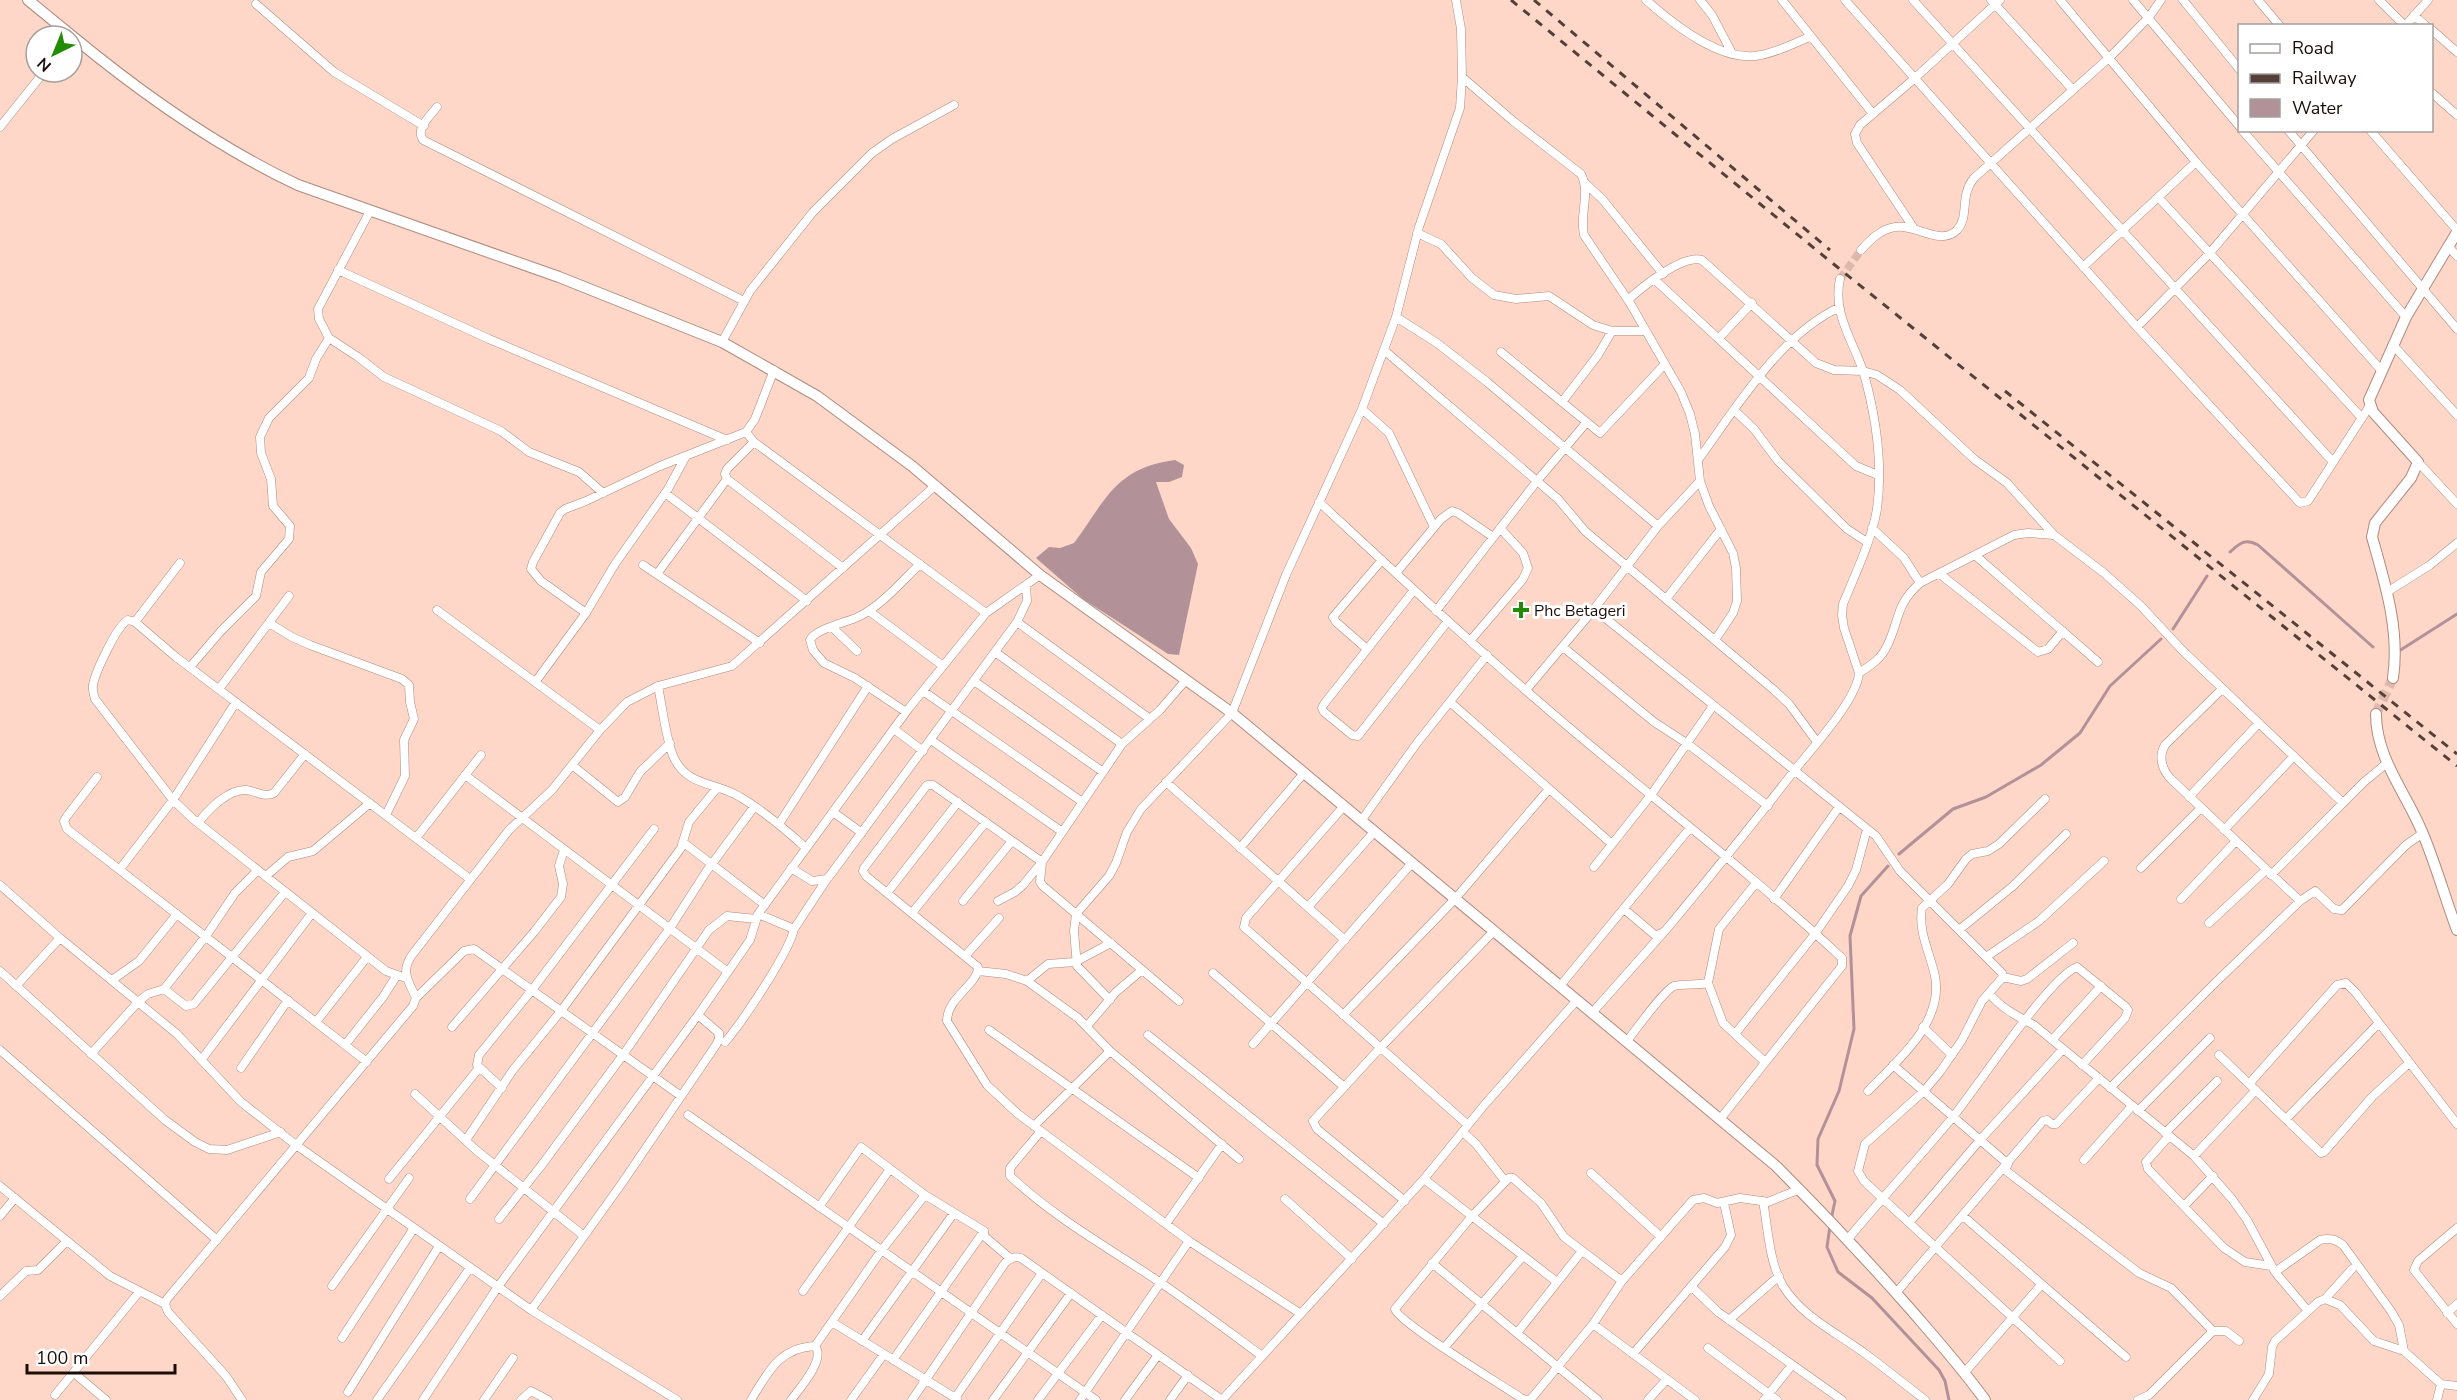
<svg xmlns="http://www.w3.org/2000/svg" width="2457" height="1400" viewBox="0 0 2457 1400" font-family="'Nunito Sans',sans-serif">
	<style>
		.water { fill: #b39199 }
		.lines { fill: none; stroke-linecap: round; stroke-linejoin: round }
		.stream { stroke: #b39199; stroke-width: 3 }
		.street-tunnel { stroke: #dcb9ac; stroke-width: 8; stroke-dasharray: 8 4; stroke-linecap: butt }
		.secondary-tunnel { stroke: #dcb9ac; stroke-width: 10; stroke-dasharray: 10 5; stroke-linecap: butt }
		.street-casing { stroke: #af8b7e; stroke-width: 9 }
		.secondary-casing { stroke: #af8b7e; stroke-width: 12 }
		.street { stroke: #fff; stroke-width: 8 }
		.secondary { stroke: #fff; stroke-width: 10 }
		.rail { stroke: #544039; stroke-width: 3; stroke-dasharray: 8 8; stroke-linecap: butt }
		.poi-dot { fill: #238b06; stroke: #fff; stroke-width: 2 }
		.labels { text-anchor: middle; stroke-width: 6; stroke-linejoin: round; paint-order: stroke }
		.poi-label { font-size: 16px; fill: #1b0e09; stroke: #fff; text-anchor: start }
	</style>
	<rect width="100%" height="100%" fill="#fed7c9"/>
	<path class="water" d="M1175 460 1184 465 1182 477 1169 482H1156L1169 519 1191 548 1198 564 1179 655 1168 654 1083 599 1036 558 1049 547 1060 548 1074 543C1106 500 1115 468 1175 460Z"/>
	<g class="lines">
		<path class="stream" d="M2230 552C2240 543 2245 538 2258 545L2373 647
			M2173 629 2207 576
			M2399 651 2457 614
			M1899 854 1953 809 1986 797 2041 765 2080 733 2110 686 2161 639
			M1831 1220 1835 1201 1817 1165 1818 1139 1839 1091 1854 1029 1850 936 1861 896 1888 866
			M1830 1226 1827 1247 1838 1272 1872 1298 1939 1370 1945 1381 1949 1400"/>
		<path class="street-tunnel" d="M1840 279 1861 250"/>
		<path class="secondary-tunnel" d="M2376 714 2393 678"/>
		<g class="street-casing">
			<path id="street" d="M1646 0C1673 24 1722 64 1761 55 1778 52 1794 43 1810 37
				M1700 0 1712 15 1732 53
				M1782 0 1873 114
				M1845 0 2137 327 2300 503 2308 501 2369 407
				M1913 0 2333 462
				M1991 0 2073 90
				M2060 0 2196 162 2381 370
				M2133 0 2240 127
				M2183 0 2240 70
				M2258 0 2280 26
				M2379 0 2405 26
				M256 4 334 72 424 126
				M2414 15 2426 26
				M2405 26 2428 0
				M2432 30 2457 52
				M1462 77 1513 121 1581 174C1591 194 1579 214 1584 235L1630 303 1681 392 1690 414 1695 434 1700 481 1709 506 1733 553 1736 568 1737 601 1733 613 1715 640
				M2432 93 2457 115
				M437 107C430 116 415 129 423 140L744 301
				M0 127 44 72
				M2242 130 2406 317
				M2288 130 2457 329
				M2370 130 2457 230
				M1585 183 1603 200 1663 274
				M2158 197 2362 418
				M370 211 318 309 319 319 329 338 358 357 384 377 501 431 529 452 579 472 603 493
				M1913 227 1857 143 1855 134 1860 125 1914 79 2000 0
				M1417 233 1441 244 1472 278 1494 295 1516 299 1549 296 1593 325 1612 331H1646
				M2448 246 2457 256
				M1861 250C1870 240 1881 229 1895 227 1915 223 1940 247 1957 230 1970 216 1959 196 1974 178L2110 57 2149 17 2161 0
				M2083 267 2196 162
				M338 270 489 339 727 440
				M1654 279 1856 466 1878 475
				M1628 300C1642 287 1683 254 1702 260L1816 363 1834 370 1863 371 1877 375 1900 390 1974 459 2007 483 2054 535 2104 573 2141 606 2182 650 2343 803
				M1396 317 1437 343 1487 382 1658 526
				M2137 327 2209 254 2314 130
				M1719 338 1752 303
				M722 342 750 291 813 212 872 153 892 139 954 105
				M2393 345 2457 415
				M1385 351 1558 499 1585 531 1774 690 1789 704 1817 742
				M1501 352 1600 433 1665 364
				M1562 402 1598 355 1612 331
				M1362 409 1389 433 1434 527
				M1734 410 1754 429 1778 461 1847 529 1867 542
				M746 432 754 442 986 613
				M754 442 727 469 725 474 727 479 843 568
				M1698 460C1736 408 1779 336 1838 308
				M2418 462 2457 504
				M665 493 807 601
				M1319 502C1400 577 1481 653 1565 724 1657 802 1753 875 1842 958V966L1834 976 1721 1118
				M1872 528 1904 558 1920 583
				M1976 556 2098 662
				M643 565 760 643
				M1396 573 1441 519 1452 511 1458 513 1493 537
				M657 574 727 479
				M1940 574 2038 652 2048 649 2063 631
				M1414 590 1324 704 1322 708 1324 712 1352 735 1358 736 1448 621
				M2387 592 2430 565 2457 543
				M1666 599 1721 529
				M1594 609 1876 836 1900 871 2002 973 2003 977 1989 993C2002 1009 2017 1016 2034 1025L2194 1156 2232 1199 2247 1220 2275 1272 2308 1311
				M437 610 600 730
				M869 611 943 666
				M1436 611 1537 481 1586 423
				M586 613 541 581 531 569 533 562 560 513 565 509 586 501 660 466 746 432 755 419 774 370
				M135 622 180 563
				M1017 622 1150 719
				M269 623 292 637 310 645 402 679 409 685 410 702 414 719 404 740 405 776 386 815
				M832 627 857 651
				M1470 641 1523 579 1528 568 1523 553 1500 528
				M1563 647 1654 722 1688 744 1768 806
				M1367 649 1336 622 1333 617 1382 560
				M995 652 1122 744
				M190 667 221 631 256 596 261 572 289 539 290 526 273 506 271 479 261 453 260 437 269 418 309 378 316 359 329 338
				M1859 673C1870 666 1882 658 1887 646 1900 620 1895 605 1920 583L2014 535 2028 533 2053 535
				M536 681 586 613 615 564 668 489 686 456
				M974 681 1103 772
				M658 686C662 705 666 741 674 758 688 787 716 782 740 797 764 811 785 829 806 848
				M219 689 289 596
				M2222 689 2165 745C2158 756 2162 770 2171 779L2300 901
				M1526 690 1594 609 1658 526 1700 481
				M923 691 1081 801
				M1450 702 1612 844
				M906 712 855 678 824 663 813 650 810 640C817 628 846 623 860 616 883 604 901 582 920 564
				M894 729 923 751
				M931 740 1061 831
				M572 765 618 802 625 797 640 772 670 743
				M465 775 728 972
				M97 777 67 816 64 821 67 829 367 1062
				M1166 782 1345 940
				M2189 797 2259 723
				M1344 806 1246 918 1244 927 1468 1125
				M833 812 862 833
				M1361 821 1417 743 1487 655
				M198 823C208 810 228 789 246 790 256 791 265 798 274 793L305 754
				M779 824 868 686
				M2224 830 2294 756
				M416 838 481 755
				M684 843 765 905
				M1240 848 1304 773
				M1594 867 1651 795 1713 706
				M791 868 812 881 827 879 831 874 1017 622 1027 601 1026 585
				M2141 868 2201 808
				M120 869 173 800 236 702
				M2271 875 2364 782 2387 763
				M266 876 288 857 313 851 370 803
				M1756 883 1719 929 1708 983 1723 1023 1765 1062
				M0 885 60 938 177 1034 241 1102 296 1145 531 1310 677 1400
				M887 893 958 802
				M1774 899 1839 807
				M2181 899 2236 841
				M963 901 1012 841
				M998 901 1015 892 1023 885 1042 862 1122 744 1160 710 1186 680
				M1308 907 1374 832
				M1624 909 1656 936 1665 931C1709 878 1752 825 1794 771 1812 748 1857 700 1859 673L1844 628 1842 615 1843 604C1855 575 1872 539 1877 509 1883 464 1876 417 1864 374 1854 342 1832 314 1840 279
				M912 913 986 822
				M758 914 794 929
				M2209 923 2266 870
				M1959 930 2013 886 2066 834
				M966 955 999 918
				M1986 957 2039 921 2104 861
				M0 971 165 1120 195 1142 209 1149 227 1150 281 1132
				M978 971 1006 974 1027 981 1078 1018 1110 1051 1239 1159
				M1213 973 1343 1086
				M2003 977 2021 981 2027 979 2073 943
				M406 978 386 971 193 819 173 800 95 699C94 694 92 690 93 685 95 673 117 625 128 620L135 622 176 657 470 879
				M112 980 139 961 177 914
				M1027 981 1048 964 1075 962 1111 943
				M16 986 60 938
				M1560 986 1690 828
				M164 989 186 1006 194 1004 285 892
				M1989 993 1982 1001 1962 1040 1940 1072 1924 1091 1865 1144 1858 1171 1864 1181 1882 1198 2060 1361
				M416 998 464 951 474 949 681 1096
				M1110 1000 1077 966 1074 931 1076 914 1109 876 1116 863 1127 832 1141 809 1232 713 1286 575 1362 409 1396 317 1419 227 1460 108 1462 77 1461 29 1456 0
				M1179 1001 1043 886 1040 882 1042 862 933 785H927L864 868 863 871 866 876 978 967C978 985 947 997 947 1021L987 1085 1018 1114 1189 1241 1301 1314
				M1592 1013 1663 933
				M1343 1015 1455 899 1549 789
				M316 1022 367 957
				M1087 1026 1116 992 1142 970
				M452 1027 534 932 561 897 563 884 559 866 564 850
				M1923 1027 1952 1055
				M989 1030 1199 1178
				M1735 1034 1815 934 1848 886 1856 870 1867 829
				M1148 1035 1384 1224
				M2052 1040 2101 986
				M1627 1041C1635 1031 1664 990 1674 986 1680 984 1698 985 1708 983
				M725 1042C741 1024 790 951 794 929L827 879
				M1253 1044 1412 863
				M345 1045 383 997 397 975
				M0 1050 217 1240
				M91 1054 139 1001 148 994 164 989 206 936 235 893 258 870
				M2219 1055 2321 1153 2324 1152 2372 1097 2409 1063
				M202 1059 312 913
				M1893 1065 2008 1164 2005 1170 2139 1273 2171 1288 2213 1331
				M241 1068 288 1000
				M2249 1084 2337 985 2346 983 2356 993 2457 1124
				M502 1088 477 1065 479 1055 532 990 654 829
				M2110 1088 2215 983 2300 901 2315 891 2334 909 2342 910 2406 845 2423 833
				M1868 1091C1897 1061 1944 1023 1935 976 1930 953 1918 932 1922 908L1948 884 1966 859 1972 854 1988 851 1999 844 2045 799
				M415 1094 476 1150 584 1236
				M2138 1111 2210 1038
				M688 1115 1096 1400
				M2286 1119 2379 1023
				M1034 1126 1110 1051
				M1041 1131 1010 1168V1176C1056 1219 1109 1248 1161 1283 1195 1306 1228 1331 1262 1356
				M1463 1132 1476 1144 1505 1181
				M2165 1133 2217 1081
				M2169 1136 2146 1162 2148 1169 2224 1248 2245 1262 2271 1266
				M466 1140 513 1070 561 1011 681 848 689 822 717 788
				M2194 1156 2256 1090
				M2084 1160 2132 1106
				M1591 1173 1661 1237
				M389 1179 479 1068
				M1424 1179 1557 1282
				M0 1186 110 1276 165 1304
				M470 1199 670 928 706 872 754 807
				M1285 1199 1352 1259
				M1405 1201 1317 1129 1313 1121 1380 1048 1494 931
				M1763 1201C1768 1228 1769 1262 1783 1286 1803 1318 1838 1333 1867 1355 1887 1370 1906 1385 1925 1400
				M2184 1206 2213 1176
				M819 1207 861 1147 925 1195 984 1231V1236L1011 1259
				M0 1216 15 1198
				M1963 1216 2126 1357
				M499 1219 541 1166 623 1055 709 930 727 916 756 919
				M1909 1223 1980 1140 2063 1049
				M1166 1224 1222 1144
				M2457 1228 2418 1261 2414 1270 2457 1324
				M1848 1239C1882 1198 1918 1159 1952 1118 1976 1089 2050 976 2077 967L2126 1007 2128 1010 2125 1018 2082 1065
				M1432 1263 1598 1400
				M2275 1272 2320 1240C2330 1238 2335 1239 2343 1245L2391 1311 2399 1325 2404 1351
				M1622 1281 1564 1237 1541 1203 1513 1178H1509L1472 1216 1395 1309C1399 1323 1502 1385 1521 1398L1526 1400 1531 1399 1593 1324 1622 1281 1693 1200 1704 1198 1717 1203 1740 1198 1768 1202 1800 1189
				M332 1286 409 1178
				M1692 1287 1718 1312 1842 1400
				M803 1291 890 1169
				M1896 1293 2043 1121 2047 1120 2052 1124H2056L2099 1078
				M0 1296 26 1271 38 1270 66 1242
				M2325 1299 2352 1269
				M531 1310 620 1186 716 1045 719 1039V1033L698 1015 750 940 758 914 909 708 986 613 1040 575
				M2447 1313 2457 1304
				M1729 1320 1779 1276
				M832 1322 957 1399
				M1593 1324 1695 1400
				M1517 1333 1582 1251
				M342 1338 414 1228
				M862 1341 954 1213
				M1444 1348 1523 1256
				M1708 1348 1777 1400
				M1633 1354 1725 1247 1731 1235 1724 1203
				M893 1360 984 1231
				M1965 1372 2041 1285
				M74 1373 106 1400
				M348 1392 439 1246
				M55 1395 139 1292
				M955 1398 1042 1273
				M242 1400 226 1376 168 1312 165 1304 167 1299 413 1006 416 998C409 982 400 972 412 955L509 830 552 790 600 730 627 702 658 686 732 666 936 485
				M377 1400 470 1268
				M423 1400 497 1288 698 1015
				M484 1400 513 1358
				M521 1400 531 1391 548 1400
				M751 1400C768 1372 779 1348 815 1346L881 1251 925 1195
				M791 1400C800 1388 826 1359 815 1346
				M851 1400 884 1354
				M912 1400 1005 1263C1010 1258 1013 1256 1021 1258L1222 1400
				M993 1400 1071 1293
				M1038 1400 1102 1315
				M1080 1400 1189 1241
				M1125 1400 1158 1355
				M1170 1400 1188 1375
				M1222 1400 1424 1179 1486 1103 1577 1000
				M1648 1400 1667 1379
				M1764 1400 1792 1365
				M2138 1400 2149 1395 2213 1331H2226L2239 1341
				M2253 1400 2269 1374 2272 1347 2275 1341 2318 1302 2325 1299 2340 1305 2374 1341 2404 1351 2441 1384 2457 1386
				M2437 1400 2441 1384"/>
		</g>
		<g class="secondary-casing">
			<path id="secondary" d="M28 0 72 36
				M72 36C141 93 217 147 298 185L559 277 722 342 817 396 912 466 1040 575 1232 713 1776 1166C1823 1213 1868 1261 1912 1311 1937 1340 1962 1368 1985 1400
				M2393 678C2400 630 2385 583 2372 537L2375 523 2411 478 2418 462 2373 412 2369 400 2406 317 2457 232
				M2376 714C2376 759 2407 794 2423 834 2436 865 2445 898 2457 930"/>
		</g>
		<use href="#street" class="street"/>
		<use href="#secondary" class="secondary"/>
		<path class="rail" d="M1511 0 1831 262 2457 766
			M1534 0 1830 250
			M2005 391 2457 754"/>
	</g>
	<path class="poi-dot" d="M1518 601h6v6h6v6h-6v6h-6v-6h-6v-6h6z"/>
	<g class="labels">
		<g class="poi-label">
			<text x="1534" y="616">Phc Betageri</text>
		</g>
	</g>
	<rect x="2238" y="24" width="195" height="108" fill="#ffffff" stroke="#a49f9d" stroke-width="1.5"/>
	<rect x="2250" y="44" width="30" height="9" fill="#ffffff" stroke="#a49f9d" stroke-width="1.5"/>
	<text x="2292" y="54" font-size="18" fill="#1b0e09">Road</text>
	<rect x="2250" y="74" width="30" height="9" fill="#544039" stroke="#a49f9d" stroke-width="1.5"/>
	<text x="2292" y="84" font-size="18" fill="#1b0e09">Railway</text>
	<rect x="2250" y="99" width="30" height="18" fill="#b39199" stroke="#a49f9d" stroke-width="1.5"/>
	<text x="2292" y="114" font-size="18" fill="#1b0e09">Water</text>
	<g transform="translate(54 54) rotate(223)"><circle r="28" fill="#ffffff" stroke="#a49f9d" stroke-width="1.5"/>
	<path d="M0-4.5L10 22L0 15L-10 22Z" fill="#238b06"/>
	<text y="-9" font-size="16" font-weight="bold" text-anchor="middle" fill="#1b0e09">N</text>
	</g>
	<path d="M27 1364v9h148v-9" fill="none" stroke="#1b0e09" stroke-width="3"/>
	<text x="36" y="1364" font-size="18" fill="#1b0e09" stroke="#ffffff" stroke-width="4.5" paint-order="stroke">100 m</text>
</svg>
